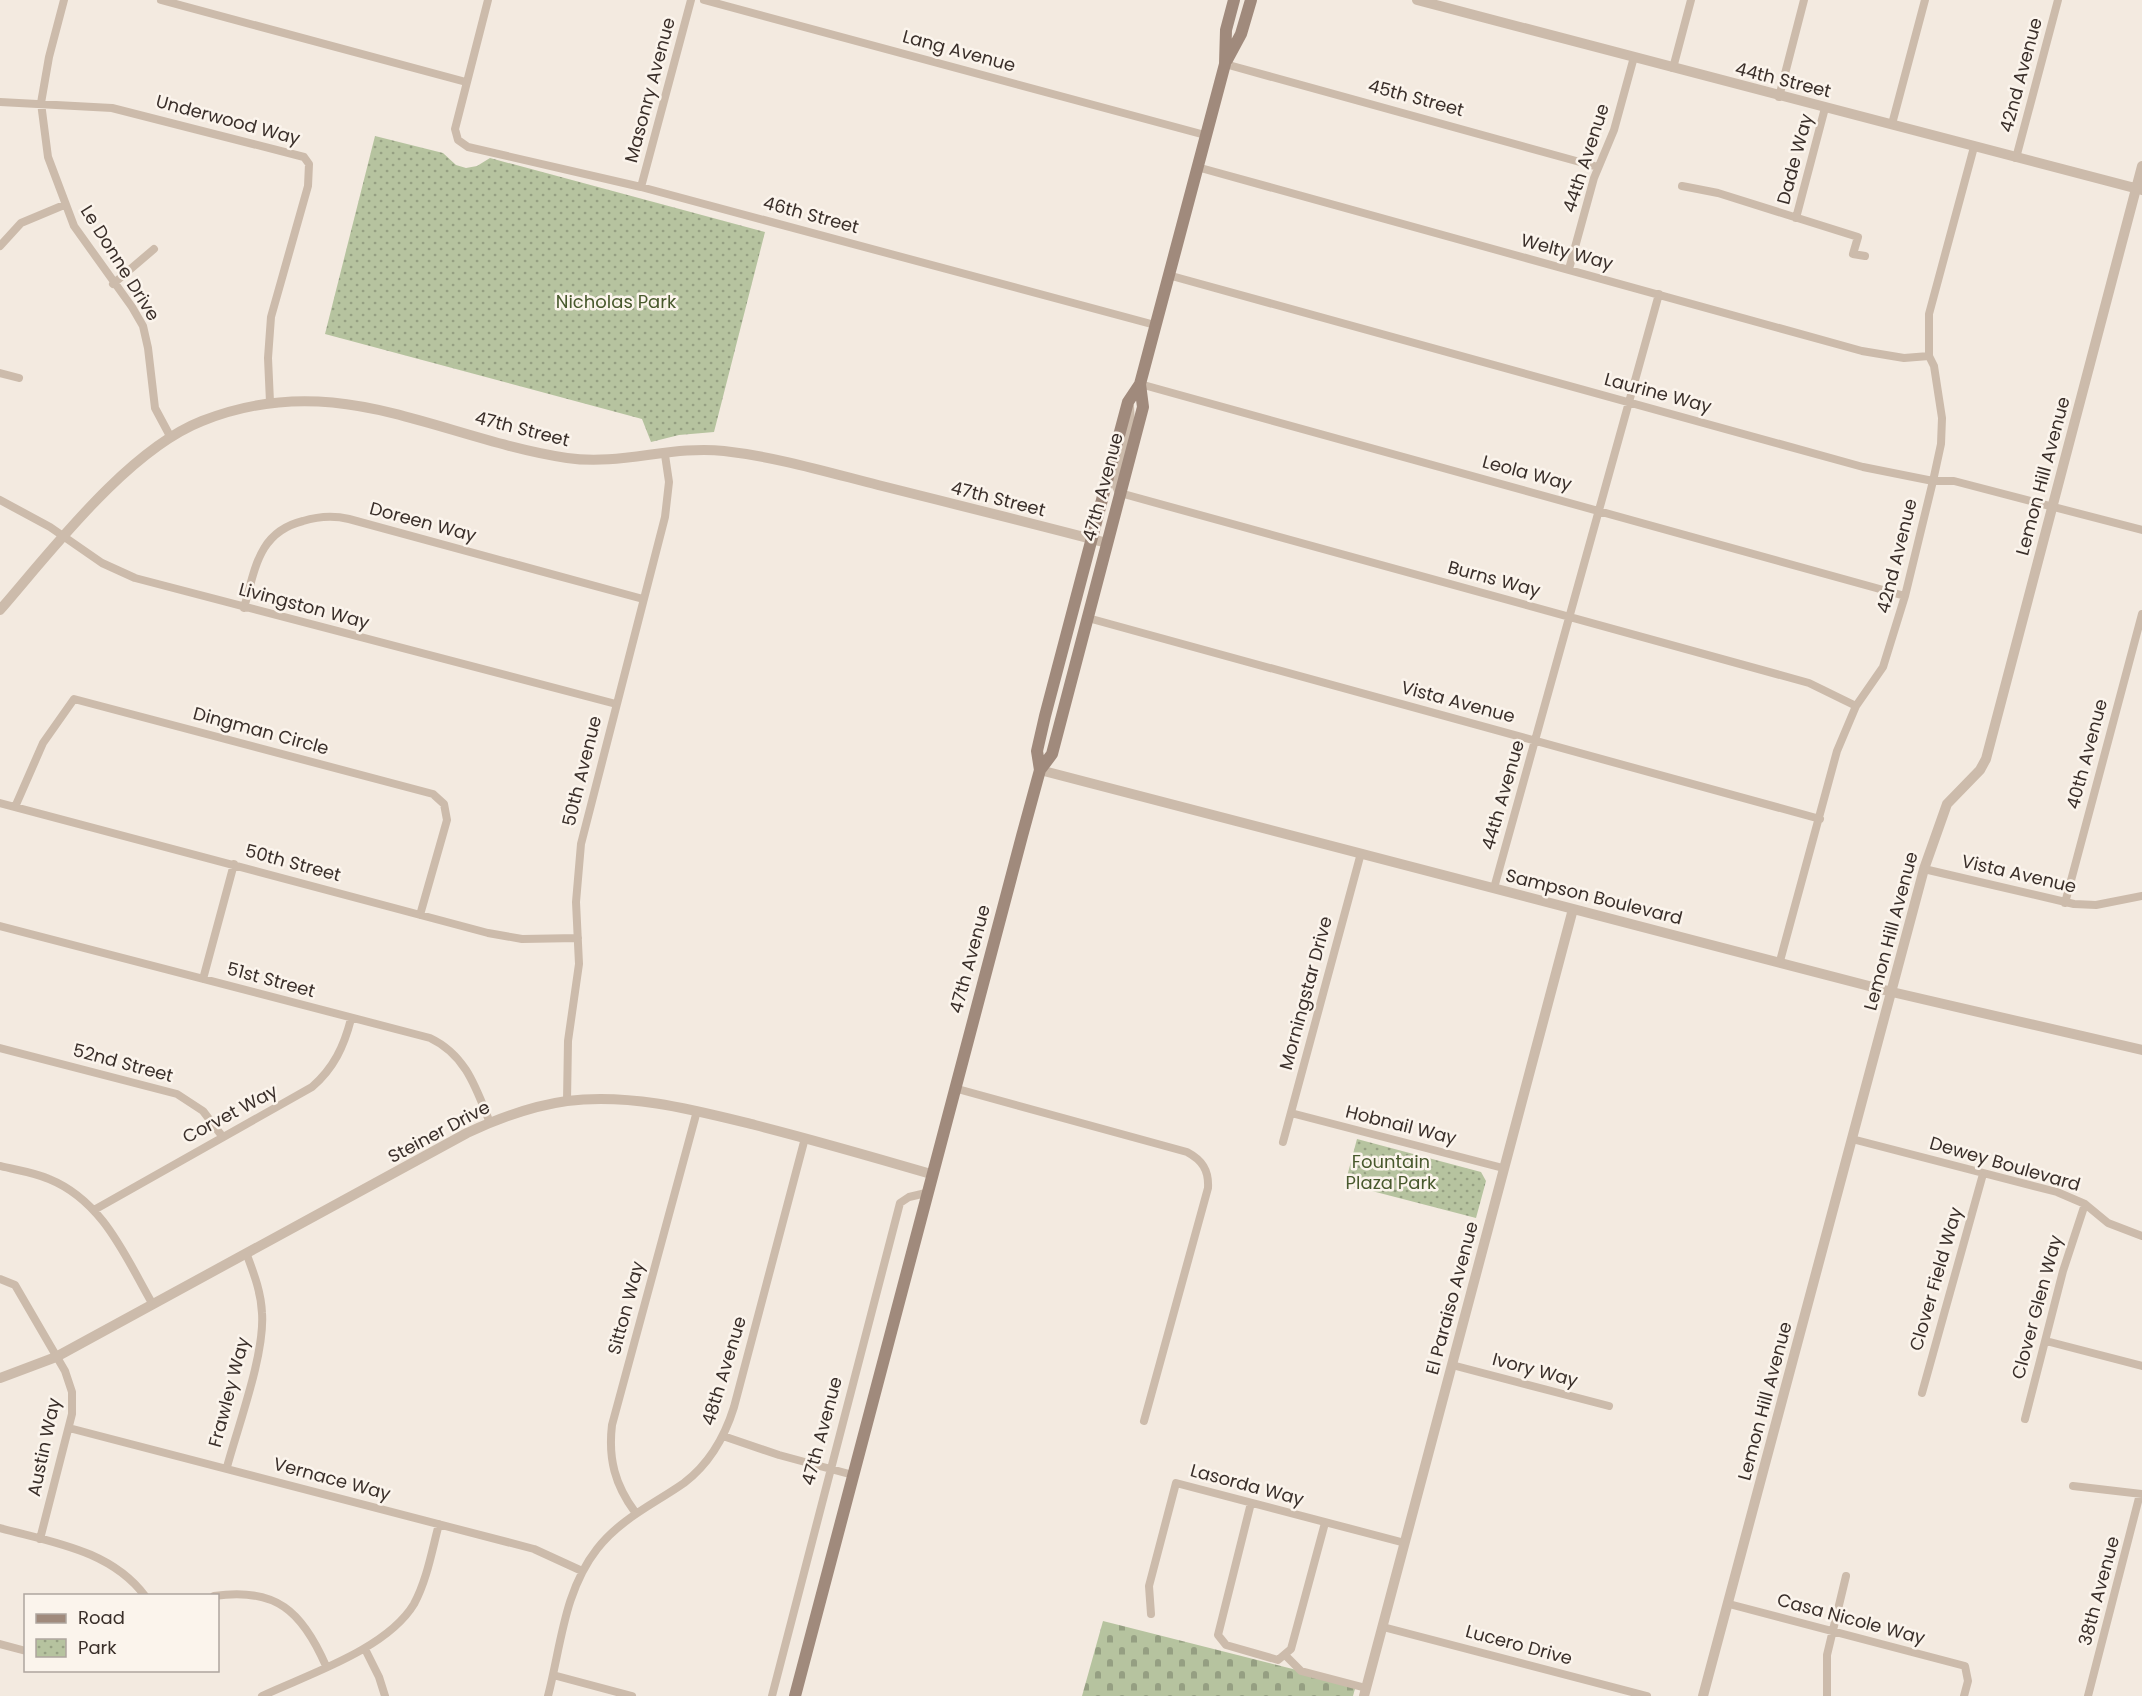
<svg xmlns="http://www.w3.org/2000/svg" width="2142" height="1696" viewBox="0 0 2142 1696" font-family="Poppins,sans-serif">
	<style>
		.cemetery { fill: url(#cemetery-stones) }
		.park { fill: url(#park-dots) }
		.pitch { fill: #b6c39f }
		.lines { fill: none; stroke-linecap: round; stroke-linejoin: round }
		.minor { stroke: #ccbbab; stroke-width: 8 }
		.tertiary { stroke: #ccbbab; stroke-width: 10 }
		.secondary { stroke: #a08a7c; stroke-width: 12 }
		.labels { text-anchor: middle; stroke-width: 5; stroke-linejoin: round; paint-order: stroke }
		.street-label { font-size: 18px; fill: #3a2f2a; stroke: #fbf4ec }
		.park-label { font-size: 18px; fill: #48592d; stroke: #fbf4ec }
	</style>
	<defs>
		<pattern id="cemetery-stones" width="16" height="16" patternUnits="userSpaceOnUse" patternTransform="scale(1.5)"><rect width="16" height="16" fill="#b6c39f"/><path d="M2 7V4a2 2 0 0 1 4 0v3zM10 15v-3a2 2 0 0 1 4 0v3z" fill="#959f82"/></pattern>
		<pattern id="park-dots" width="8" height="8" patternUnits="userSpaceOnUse" patternTransform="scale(1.5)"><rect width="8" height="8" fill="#b6c39f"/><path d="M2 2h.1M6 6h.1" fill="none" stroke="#959f82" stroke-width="1.8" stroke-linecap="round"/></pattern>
	</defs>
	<rect width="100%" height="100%" fill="#f3eae0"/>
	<path class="cemetery" d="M1103 1621 1356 1685 1353 1696H1082Z"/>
	<path class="park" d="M375 136 443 153 456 165 466 168 477 166 490 158 765 232 714 432 679 435 651 442 642 419 325 334Z
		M1357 1139 1481 1172 1486 1181 1476 1218 1345 1184Z"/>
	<path class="pitch" d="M1369 1152 1385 1179 1374 1185 1357 1159Z"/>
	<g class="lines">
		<path class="minor" d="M64 0 49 57 41 103 48 157 74 226 132 307 143 326 148 348 155 408 170 436
			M161 0 466 82
			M488 0 455 129 458 140 468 147 641 187 1155 325
			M704 0 1205 135
			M1225 64 1598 167
			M1673 68 1691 0
			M1779 97 1804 0
			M0 102 112 108 304 157 309 164 308 186 271 317 268 358 270 402
			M1892 124 1925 0
			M2016 158 2058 0
			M1197 167 1862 351 1904 358 1929 356
			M1682 186 1718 193 1858 237 1853 254 1865 256
			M641 187 691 0
			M1796 218 1825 108
			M0 246 21 223 64 205
			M1569 269 1594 178 1614 130 1634 57
			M1168 275 1863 467 1933 481H1954L2142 530
			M113 284 154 249
			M0 373 19 378
			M1140 384 1905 596
			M1120 493 1809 683 1856 706
			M0 500 50 527 102 563 135 578 616 704
			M244 608C255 570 258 532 303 521 319 516 333 515 349 519L643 599
			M1088 618 1820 819
			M0 803 488 933 522 939 578 938
			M15 807 43 743 74 699 433 794 444 804 447 820 420 915
			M1924 869 2074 904 2096 905 2142 896
			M1494 888 1659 294
			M2065 903 2142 614
			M0 926 430 1038C466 1055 476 1088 490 1123
			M1780 961 1837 751 1856 706 1883 667 1905 596 1933 481 1941 444 1942 418 1934 366 1929 356V314L1974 147
			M203 979 234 864
			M0 1048 177 1094 203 1111 222 1136
			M954 1088 1187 1152C1202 1160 1209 1170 1208 1188L1144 1421
			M567 1101 568 1041 579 964 576 902 581 844 665 517 669 482 665 455
			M1291 1113 1503 1168
			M1852 1139 2057 1192 2085 1204 2108 1223 2142 1236
			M1283 1142 1361 853
			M0 1166C16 1170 33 1172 49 1179 103 1201 125 1256 152 1303
			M94 1210 312 1087C334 1068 344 1046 351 1019
			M0 1279 15 1285 65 1371 72 1392V1414L40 1539
			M2046 1341 2142 1366
			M1452 1365 1609 1406
			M1922 1393 1983 1174
			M2025 1419 2063 1271 2085 1204
			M69 1428 534 1549 582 1571
			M723 1436 779 1455 853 1475
			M227 1467C238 1426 265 1354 262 1313 261 1292 254 1274 247 1255
			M2073 1486 2142 1494
			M1251 1503 1218 1635 1226 1645 1278 1660 1291 1649 1325 1523
			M635 1512C615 1485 608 1459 612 1425L697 1111
			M0 1528C51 1542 111 1550 145 1596
			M214 1596C276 1587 302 1611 326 1666
			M1729 1604 1965 1666 1968 1681 1964 1696
			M1151 1614 1149 1586 1176 1483 1405 1543
			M1383 1627 1647 1696
			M0 1644 26 1651
			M365 1649 379 1677 385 1696
			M1286 1656 1301 1671 1366 1688
			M553 1675 632 1696
			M262 1696C309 1674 387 1649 414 1604 427 1580 432 1550 439 1524
			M548 1696C561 1646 564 1591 597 1549 620 1519 654 1504 684 1483 709 1464 725 1436 734 1407L805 1138
			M772 1696 900 1203 909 1197 926 1193
			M1827 1696V1655L1846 1576
			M2088 1696 2140 1494"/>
		<path class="tertiary" d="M1417 0 2142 190
			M1120 493 1115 482 1130 426 1129 406
			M0 610C52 550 128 450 202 421 337 367 437 438 567 458 621 466 672 445 724 451 777 457 827 472 878 485 954 504 1031 523 1107 543
			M1040 770 1892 992 2142 1050
			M0 1378 56 1357 467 1133C499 1118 531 1106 567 1101 631 1093 694 1110 755 1125 814 1140 873 1157 931 1174
			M1364 1696 1573 909
			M1703 1696 1924 869 1947 804 1980 770 1986 759 2142 166"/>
		<path class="secondary" d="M1227 60 1241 34 1251 0
			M1040 770 1037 751 1045 716 1117 443 1128 402 1140 384 1225 64 1226 30 1234 0
			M795 1696 1022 836 1040 770 1052 754 1143 407 1140 384"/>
	</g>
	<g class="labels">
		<g class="street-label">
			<text transform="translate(959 51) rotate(15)" y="6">Lang Avenue</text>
			<text transform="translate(2021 75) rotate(-75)" y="6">42nd Avenue</text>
			<text transform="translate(1783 80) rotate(14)" y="6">44th Street</text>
			<text transform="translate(650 90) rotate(-75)" y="6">Masonry Avenue</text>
			<text transform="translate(1416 98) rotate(15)" y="6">45th Street</text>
			<text transform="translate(228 120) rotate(15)" y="6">Underwood Way</text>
			<text transform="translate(1586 158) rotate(-72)" y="6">44th Avenue</text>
			<text transform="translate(1795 159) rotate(-75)" y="6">Dade Way</text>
			<text transform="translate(811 215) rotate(15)" y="6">46th Street</text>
			<text transform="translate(1567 252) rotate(15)" y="6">Welty Way</text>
			<text transform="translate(120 263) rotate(58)" y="6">Le Donne Drive</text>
			<text transform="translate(1658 393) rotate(15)" y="6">Laurine Way</text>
			<text transform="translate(522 429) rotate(14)" y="6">47th Street</text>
			<text transform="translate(1527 473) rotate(15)" y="6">Leola Way</text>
			<text transform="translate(2043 476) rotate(-75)" y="6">Lemon Hill Avenue</text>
			<text transform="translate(1103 487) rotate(-75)" y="6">47th Avenue</text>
			<text transform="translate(998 499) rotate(14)" y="6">47th Street</text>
			<text transform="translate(423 522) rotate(15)" y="6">Doreen Way</text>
			<text transform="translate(1897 556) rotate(-76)" y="6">42nd Avenue</text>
			<text transform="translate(1494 579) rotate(15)" y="6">Burns Way</text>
			<text transform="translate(304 606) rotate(15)" y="6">Livingston Way</text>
			<text transform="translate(1458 702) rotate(15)" y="6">Vista Avenue</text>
			<text transform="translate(261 731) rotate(15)" y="6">Dingman Circle</text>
			<text transform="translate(2087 754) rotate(-75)" y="6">40th Avenue</text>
			<text transform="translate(582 771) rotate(-76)" y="6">50th Avenue</text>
			<text transform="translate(1503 795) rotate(-74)" y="6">44th Avenue</text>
			<text transform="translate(293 863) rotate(15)" y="6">50th Street</text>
			<text transform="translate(2019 874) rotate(13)" y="6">Vista Avenue</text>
			<text transform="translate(1594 897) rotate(14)" y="6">Sampson Boulevard</text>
			<text transform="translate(1891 931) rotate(-75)" y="6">Lemon Hill Avenue</text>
			<text transform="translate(970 959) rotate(-75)" y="6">47th Avenue</text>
			<text transform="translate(271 980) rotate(15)" y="6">51st Street</text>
			<text transform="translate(1306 993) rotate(-75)" y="6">Morningstar Drive</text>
			<text transform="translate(123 1063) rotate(15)" y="6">52nd Street</text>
			<text transform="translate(230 1114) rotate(-28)" y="6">Corvet Way</text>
			<text transform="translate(1401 1125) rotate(14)" y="6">Hobnail Way</text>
			<text transform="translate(439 1132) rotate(-28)" y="6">Steiner Drive</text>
			<text transform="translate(2005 1164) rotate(16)" y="6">Dewey Boulevard</text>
			<text transform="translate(1936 1279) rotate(-74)" y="6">Clover Field Way</text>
			<text transform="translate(1452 1298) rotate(-75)" y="6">El Paraiso Avenue</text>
			<text transform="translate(2037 1307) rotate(-75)" y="6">Clover Glen Way</text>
			<text transform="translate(626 1308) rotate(-75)" y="6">Sitton Way</text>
			<text transform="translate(1535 1370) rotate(15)" y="6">Ivory Way</text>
			<text transform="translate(724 1371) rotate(-73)" y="6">48th Avenue</text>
			<text transform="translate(229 1392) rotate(-75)" y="6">Frawley Way</text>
			<text transform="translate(1765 1401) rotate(-75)" y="6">Lemon Hill Avenue</text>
			<text transform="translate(822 1431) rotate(-75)" y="6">47th Avenue</text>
			<text transform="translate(44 1447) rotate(-78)" y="6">Austin Way</text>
			<text transform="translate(332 1479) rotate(15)" y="6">Vernace Way</text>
			<text transform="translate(1247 1485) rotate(15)" y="6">Lasorda Way</text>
			<text transform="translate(2099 1591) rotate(-75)" y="6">38th Avenue</text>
			<text transform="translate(1851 1619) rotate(15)" y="6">Casa Nicole Way</text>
			<text transform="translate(1519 1645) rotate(15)" y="6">Lucero Drive</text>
		</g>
		<g class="park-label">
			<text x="616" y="308">Nicholas Park</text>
			<text x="1391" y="1168">Fountain<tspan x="1391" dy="21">Plaza Park</tspan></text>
		</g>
	</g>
	<rect x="24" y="1594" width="195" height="78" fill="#fbf4ec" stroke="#aea59e" stroke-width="1.5"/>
	<rect x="36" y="1614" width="30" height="9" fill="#a08a7c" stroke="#aea59e" stroke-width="1.5"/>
	<text x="78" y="1624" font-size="18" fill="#3a2f2a">Road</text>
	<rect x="36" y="1639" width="30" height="18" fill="url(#park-dots)" stroke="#aea59e" stroke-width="1.5"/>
	<text x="78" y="1654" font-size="18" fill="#3a2f2a">Park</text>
</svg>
